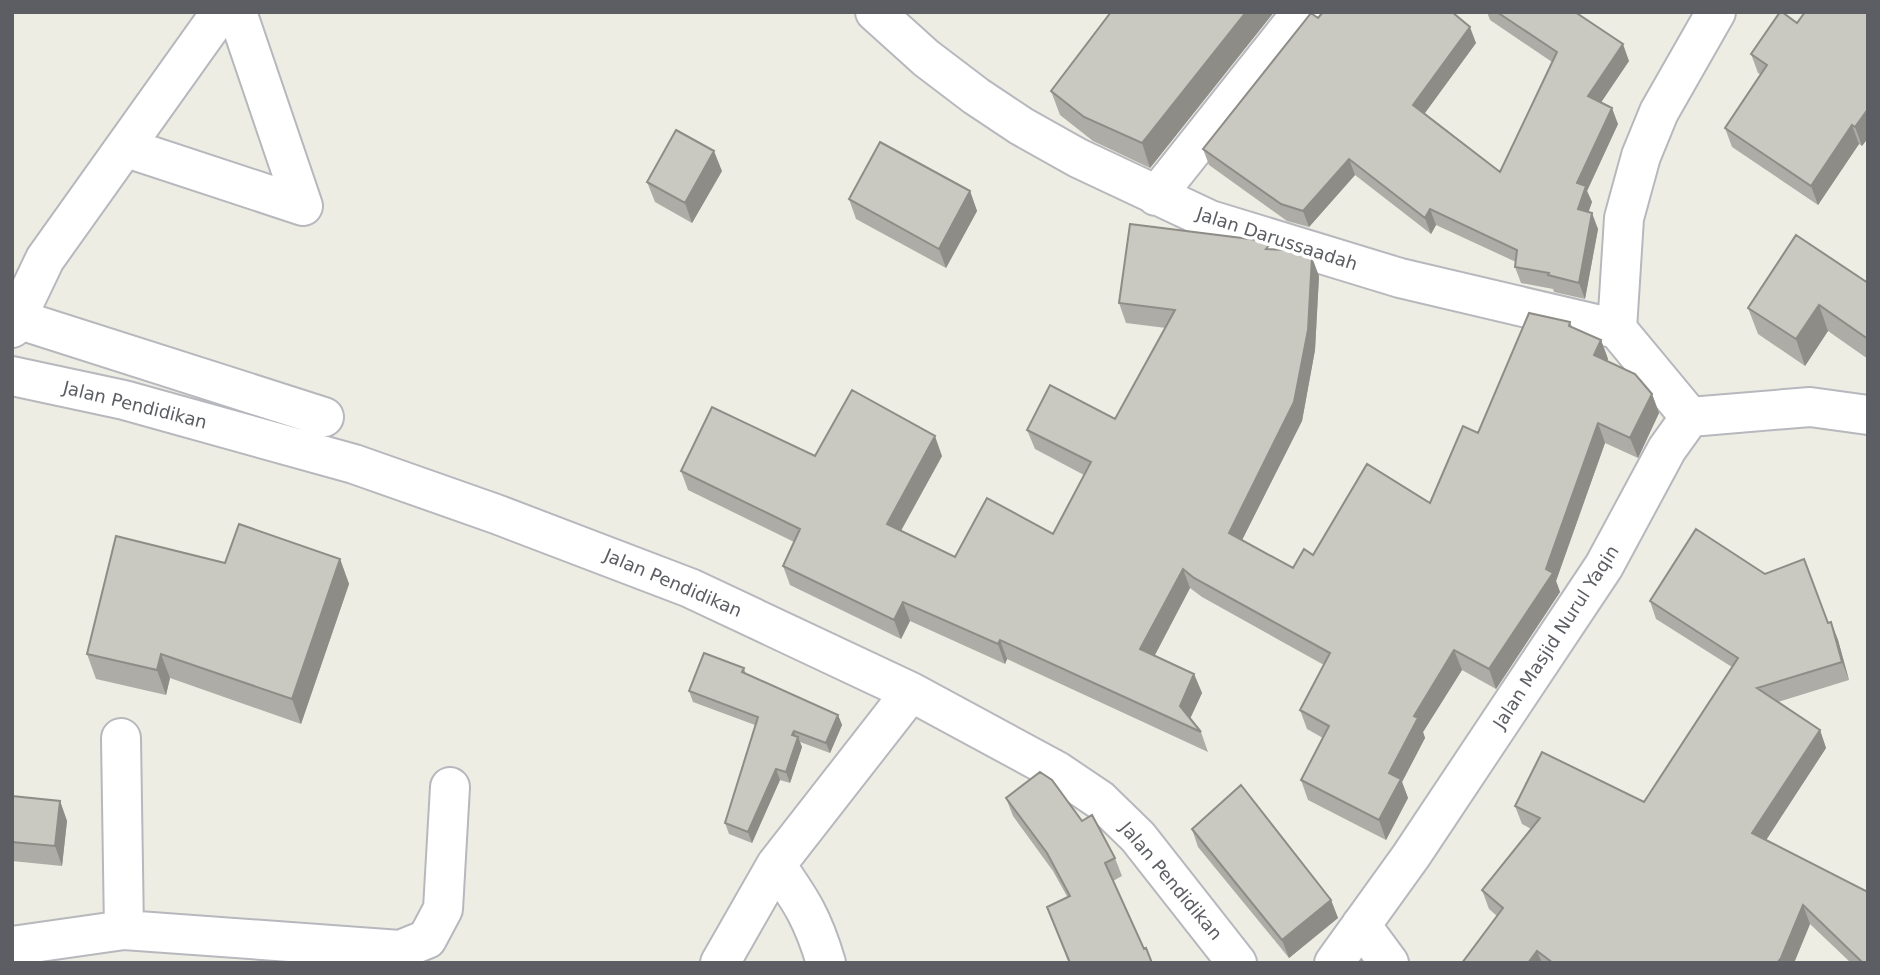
<svg xmlns="http://www.w3.org/2000/svg" width="1880" height="975" viewBox="0 0 1880 975" font-family="'DejaVu Sans',sans-serif">
	<style>
		.lines { fill: none; stroke-linecap: round; stroke-linejoin: round }
		.minor-casing { stroke: #b7b8bd; stroke-width: 42 }
		.minor { stroke: #fff; stroke-width: 38 }
		.wall { fill: #adaca6 }
		.shaded-wall { fill: #8d8c87 }
		.building { fill: #c9c8c1; stroke: #8d8c87; stroke-width: 2 }
		.labels { text-anchor: middle; stroke-width: 7; stroke-linejoin: round; paint-order: stroke }
		.street-label { font-size: 18px; fill: #5c5e64; stroke: #fff }
	</style>
	<rect width="100%" height="100%" fill="#eeede4"/>
	<g class="lines">
		<g class="minor-casing">
			<path id="minor" d="M875 12 926 58 976 96 1021 126 1078 158 1210 220 1400 278 1617 329 1690 417
				M127 148 303 206 237 12
				M1156 196 1302 12
				M17 319 324 417
				M12 328 45 259 221 12
				M1617 329 1624 218 1641 156 1659 112 1716 12
				M12 376 124 400 354 464 496 514 690 588 911 692 1057 771 1100 800 1138 837 1237 963
				M121 738 124 930
				M776 865C802 902 813 919 826 963
				M1361 925 1389 963
				M12 946 124 930 400 950 427 939 443 909 450 787
				M720 963 776 865 911 692
				M1334 963 1411 856 1604 566 1667 449 1690 417 1810 407 1868 415"/>
		</g>
		<use href="#minor" class="minor"/>
	</g>
	<path class="wall" d="M1111 12H1274L1150 168 1093 141 1060 115 1051 91Z
		M1487 12H1575L1629 61 1601 102 1618 124 1587 191 1592 202 1588 212 1598 229 1585 299 1554 292 1553 289 1521 283 1515 267 1516 262 1436 225 1431 234 1355 175 1309 227 1287 221 1209 165 1203 149 1318 18 1476 43 1425 113 1500 172 1552 62 1490 20Z
		M1868 12V138L1862 146 1859 144 1818 205 1732 147 1725 128 1760 74 1758 73 1751 54 1797 23Z
		M722 171 692 223 655 202 647 182Z
		M970 191 977 211 946 268 856 219 849 199Z
		M1272 249 1319 276 1315 350 1302 421 1242 540 1293 568 1313 555 1430 503 1478 433 1570 322 1572 327 1601 340 1608 359 1607 361 1652 394 1659 413 1638 458 1605 443 1556 581 1560 592 1496 689 1462 670 1423 732 1425 738 1402 782 1408 798 1386 840 1308 800 1301 780 1323 738 1307 729 1300 710 1324 665 1202 597 1190 588 1155 655 1194 674 1202 693 1190 719 1201 732 1208 752 1007 659 1005 664 910 621 901 639 790 585 783 566 794 542 688 490 681 471 815 456H942L901 531 955 557 1053 534 1084 475 1035 449 1027 430 1115 419 1166 328 1126 323 1119 303Z
		M1868 283V359L1828 331 1805 366 1758 334 1748 308Z
		M340 559 349 584 301 724 170 678 166 695 96 679 87 654 225 563Z
		M1650 601 1828 623 1831 622 1838 640 1849 680 1778 702 1820 730 1826 748 1766 840 1868 963H1851L1810 924 1794 963H1462L1497 916 1489 909 1482 890 1531 829 1522 824 1515 806 1644 802 1732 667 1656 619Z
		M744 668 746 674 838 715 842 725 830 753 800 742 802 747 790 783 780 780 752 843 729 834 725 823 755 725 693 702 689 691Z
		M12 796 60 801 67 821 62 866 12 861Z
		M1006 798 1082 821 1115 858 1122 876 1113 881 1144 949 1152 963H1069L1047 907 1068 898 1053 871 1013 816Z
		M1192 829 1331 900 1338 918 1289 958 1198 847Z"/>
	<path class="shaded-wall" d="M1246 12H1274L1150 168 1142 143Z
		M1470 27 1476 43 1419 121 1413 105Z
		M1623 44 1629 61 1594 113 1588 96Z
		M1612 108 1618 124 1587 191 1592 202 1584 225 1578 209 1577 183Z
		M1868 109V138L1862 146 1855 127Z
		M1852 125 1859 144 1818 205 1811 186Z
		M714 151 722 171 692 223 685 203Z
		M1349 159 1355 175 1309 227 1303 211Z
		M970 191 977 211 946 268 939 249Z
		M1430 209 1436 225 1431 234 1425 218Z
		M1592 213 1598 229 1585 299 1579 283Z
		M1312 257 1319 276 1315 350 1302 421 1236 552 1229 533Z
		M1819 305 1828 331 1805 366 1796 339Z
		M1601 340 1608 359 1601 375 1594 355Z
		M1652 394 1659 413 1638 458 1630 438Z
		M1598 423 1605 443 1556 581 1560 592 1496 689 1489 669 1546 569Z
		M935 436 942 456 894 543 887 524Z
		M340 559 349 584 301 724 292 699Z
		M1183 569 1190 588 1148 668 1140 649Z
		M903 602 910 621 901 639 894 620Z
		M1831 622 1838 640 1849 680 1842 662Z
		M1000 640 1007 659 1005 664 998 644Z
		M1454 650 1462 670 1423 732 1425 738 1402 782 1408 798 1386 840 1379 820 1389 773 1414 716Z
		M161 654 170 678 166 695 157 670Z
		M1194 674 1202 693 1187 725 1180 706Z
		M838 715 842 725 830 753 826 743Z
		M1820 730 1826 748 1759 851 1752 833Z
		M794 731 797 740 798 737 802 747 790 783 786 772 792 735Z
		M776 769 780 780 752 843 748 832Z
		M60 801 67 821 62 866 55 846Z
		M1331 900 1338 918 1289 958 1282 940Z
		M1803 905 1810 924 1794 963H1777Z
		M1537 951 1542 963H1528Z"/>
	<path class="building" d="M1111 12H1246L1142 143 1084 117 1051 91Z
		M1323 12H1452L1470 27 1413 105 1500 172 1557 52 1497 12H1575L1623 44 1588 96 1612 108 1577 183 1586 186 1578 209 1592 213 1579 283 1548 275 1549 273 1515 267 1517 250 1430 209 1425 218 1349 159 1303 211 1281 204 1203 149 1311 13 1318 18Z
		M1780 12H1782L1797 23 1805 12H1868V109L1855 127 1852 125 1811 186 1725 128 1767 65 1751 54Z
		M676 130 714 151 685 203 647 182Z
		M880 142 970 191 939 249 849 199Z
		M1130 224 1258 240 1270 244 1266 249 1291 250 1312 257 1308 330 1294 402 1229 533 1293 568 1304 549 1313 555 1367 464 1430 503 1463 426 1478 433 1529 313 1570 322 1569 326 1601 340 1594 355 1635 374 1652 394 1630 438 1598 423 1546 569 1553 573 1489 669 1454 650 1414 716 1418 718 1389 773 1401 779 1379 820 1301 780 1329 726 1300 710 1330 653 1194 578 1183 569 1140 649 1194 674 1180 706 1201 732 1000 640 998 644 903 602 894 620 783 566 800 529 681 471 712 407 815 456 852 390 935 436 887 524 955 557 987 498 1053 534 1091 462 1027 430 1050 385 1115 419 1175 310 1119 303Z
		M1796 235 1868 283V339L1819 305 1796 339 1748 308Z
		M239 524 340 559 292 699 161 654 157 670 87 654 116 536 225 563Z
		M1696 529 1765 574 1804 559 1828 623 1831 622 1842 662 1757 688 1820 730 1752 833 1868 892V963H1863L1803 905 1781 958 1777 963H1553L1537 951 1528 963H1462L1503 908 1482 890 1540 818 1515 806 1542 752 1644 802 1738 658 1650 601Z
		M704 653 744 668 742 672 838 715 826 743 794 731 792 735 798 737 786 772 776 769 748 832 725 823 758 717 689 691Z
		M1040 772 1052 780 1082 821 1092 815 1115 858 1105 863 1144 949 1146 948 1152 963H1070L1047 907 1070 896 1047 853 1006 798Z
		M1241 785 1331 900 1282 940 1192 829Z
		M12 796 60 801 55 846 12 842Z"/>
	<g class="labels">
		<g class="street-label">
			<text transform="translate(1277 239) rotate(18)" y="6">Jalan Darussaadah</text>
			<text transform="translate(135 405) rotate(14)" y="6">Jalan Pendidikan</text>
			<text transform="translate(673 583) rotate(23)" y="6">Jalan Pendidikan</text>
			<text transform="translate(1556 637) rotate(-57)" y="6">Jalan Masjid Nurul Yaqin</text>
			<text transform="translate(1171 881) rotate(50)" y="6">Jalan Pendidikan</text>
		</g>
	</g>
	<rect width="1880" height="975" fill="none" stroke="#5c5e64" stroke-width="28"/>
</svg>
